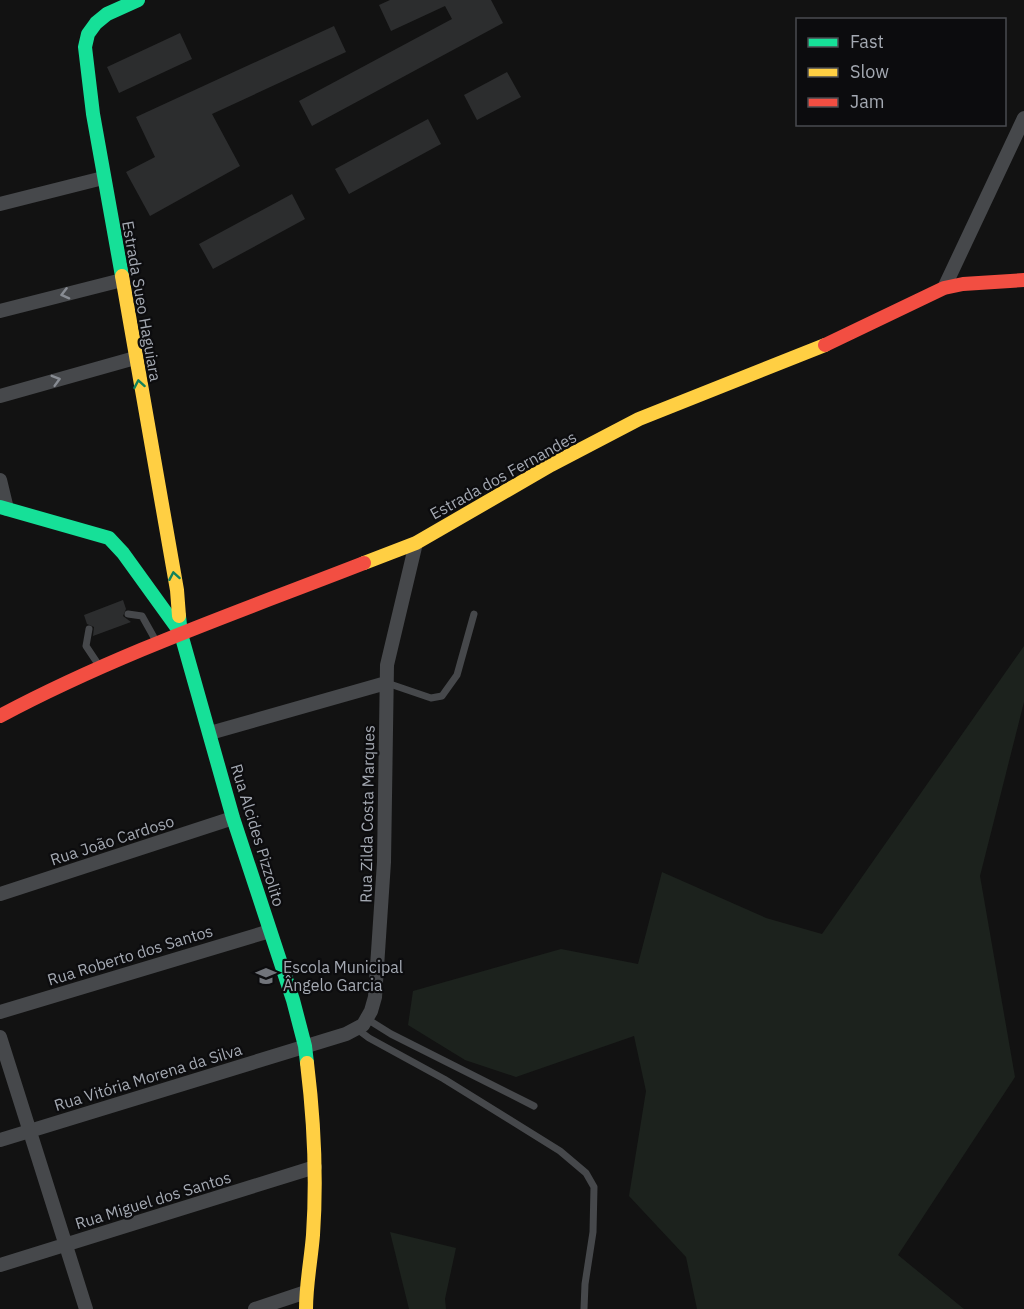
<svg xmlns="http://www.w3.org/2000/svg" width="1024" height="1309" viewBox="0 0 1024 1309" font-family="'IBM Plex Sans',sans-serif">
	<style>
		.green { fill: #1c221d }
		.building { fill: #2c2d2e }
		.lines { fill: none; stroke-linecap: round; stroke-linejoin: round }
		.lane { stroke: #46484b; stroke-width: 7 }
		.street { stroke: #46484b; stroke-width: 14 }
		.fast { stroke: #16e098; stroke-width: 14 }
		.slow { stroke: #ffcf43; stroke-width: 14 }
		.jam { stroke: #f24e42; stroke-width: 14 }
		.oneway { stroke: #888c93 }
		.oneway2 { stroke: #12815a }
		.labels { text-anchor: middle; stroke-width: 4.5; stroke-linejoin: round; paint-order: stroke }
		.street-label { font-size: 16px; fill: #a4a9b2; stroke: #0c0c0e }
		.poi-label { font-size: 16px; fill: #a4a9b2; stroke: #0c0c0e; text-anchor: start }
	</style>
	<rect width="100%" height="100%" fill="#121212"/>
	<path class="green" d="M1024 646V702L980 876 1015 1077 898 1255 964 1309H697L686 1257 629 1196 646 1091 634 1036 516 1077 465 1060 408 1025 413 991 561 949 638 964 662 872 766 918 822 934Z
		M390 1232 456 1248 445 1299 446 1309H409Z"/>
	<path class="building" d="M390 0H491L503 23 312 126 299 101 452 19 445 6 391 31 379 5Z
		M334 26 346 52 212 114 240 166 150 216 126 172 155 157 136 117Z
		M180 33 192 59 119 93 107 67Z
		M507 72 521 97 477 120 464 95Z
		M428 119 441 144 349 194 335 169Z
		M292 194 305 219 213 269 199 244Z
		M123 600 126 609 123 616 131 622 93 636 94 627 87 624 84 615Z"/>
	<g class="lines">
		<path class="lane" d="M128 614 142 616 156 641
			M89 629 86 646 100 667
			M387 683 431 698 442 696 457 675 474 614
			M367 1019 391 1034 534 1106
			M357 1029 369 1038 444 1079 560 1151 586 1173 594 1187 593 1232 585 1284 584 1309"/>
		<path class="street" d="M0 204 103 178
			M944 288 1024 118
			M0 311 122 280
			M0 396 135 358
			M0 480 7 509
			M210 733 386 683
			M0 894 233 818
			M0 1012 270 931
			M0 1037 86 1309
			M0 1140 346 1034 363 1025 371 1011 375 997 384 862 387 665 416 543
			M0 1265 315 1167
			M255 1309 306 1292"/>
		<path class="fast" d="M122 276 93 114 85 47 88 34 96 23 107 14 138 0
			M0 507 109 538 123 553 180 632
			M179 616 181 634 233 818 293 1000 305 1046 307 1063"/>
		<path class="slow" d="M122 276 177 590 179 616
			M364 563 416 543 551 465 639 419 825 345
			M306 1309C306 1284 311 1260 313 1235 317 1177 314 1120 307 1063"/>
		<path class="jam" d="M825 345 944 288 963 284 1024 280
			M0 716C116 654 241 611 364 563"/>
	</g>
	<defs><path id="oneway-chevron" d="M-2-3.5L2.5 0L-2 3.5" fill="none" stroke-width="1.6" stroke-linecap="round" stroke-linejoin="round" transform="scale(1.5)"/></defs>
	<g class="oneway">
		<use href="#oneway-chevron" transform="translate(65 294) rotate(166)"/>
		<use href="#oneway-chevron" transform="translate(56 380) rotate(-16)"/>
	</g>
	<g class="oneway2">
		<use href="#oneway-chevron" transform="translate(139 384) rotate(-100)"/>
		<use href="#oneway-chevron" transform="translate(174 576) rotate(-100)"/>
	</g>
	<defs>
		<g id="school-bare" transform="scale(1.62)"><path d="M0-5L7-2L0 1L-7-2ZM-4 1L0 2.5L4 1V4Q0 6-4 4Z" fill="#71747a" stroke="#0c0c0e" stroke-width="2.5" paint-order="stroke"/></g>
	</defs>
	<g fill-rule="evenodd">
		<use href="#school-bare" x="266" y="976"/>
	</g>
	<g class="labels">
		<g class="street-label">
			<text transform="translate(142 301) rotate(80)" y="6">Estrada Sueo Haguiara</text>
			<text transform="translate(503 475) rotate(-29)" y="6">Estrada dos Fernandes</text>
			<text transform="translate(367 814) rotate(-89)" y="6">Rua Zilda Costa Marques</text>
			<text transform="translate(258 835) rotate(73)" y="6">Rua Alcides Pizzolito</text>
			<text transform="translate(112 840) rotate(-18)" y="6">Rua João Cardoso</text>
			<text transform="translate(130 955) rotate(-17)" y="6">Rua Roberto dos Santos</text>
			<text transform="translate(148 1077) rotate(-17)" y="6">Rua Vitória Morena da Silva</text>
			<text transform="translate(153 1200) rotate(-17)" y="6">Rua Miguel dos Santos</text>
		</g>
		<g class="poi-label">
			<text x="283" y="973">Escola Municipal<tspan x="283" dy="18">Ângelo Garcia</tspan></text>
		</g>
	</g>
	<rect x="796" y="18" width="210" height="108" fill="#0c0c0e" stroke="#494b50" stroke-width="1.5"/>
	<rect x="808" y="38" width="30" height="9" fill="#16e098" stroke="#494b50" stroke-width="1.5"/>
	<text x="850" y="48" font-size="18" fill="#a4a9b2">Fast</text>
	<rect x="808" y="68" width="30" height="9" fill="#ffcf43" stroke="#494b50" stroke-width="1.5"/>
	<text x="850" y="78" font-size="18" fill="#a4a9b2">Slow</text>
	<rect x="808" y="98" width="30" height="9" fill="#f24e42" stroke="#494b50" stroke-width="1.5"/>
	<text x="850" y="108" font-size="18" fill="#a4a9b2">Jam</text>
</svg>
